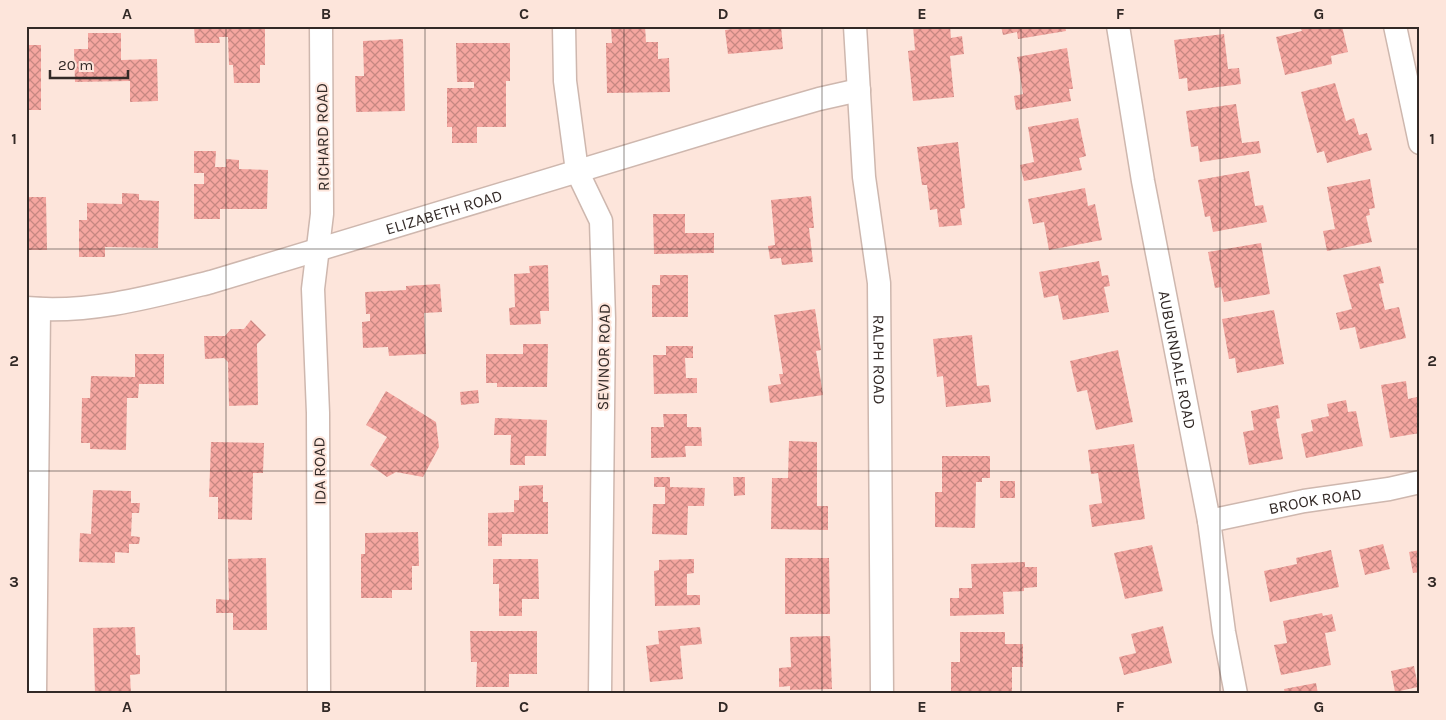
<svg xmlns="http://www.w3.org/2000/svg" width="1446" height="720" viewBox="0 0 1446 720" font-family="Karla,sans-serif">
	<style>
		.building { fill: url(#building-cross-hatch) }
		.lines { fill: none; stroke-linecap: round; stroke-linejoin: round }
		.minor-casing { stroke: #ceb7ae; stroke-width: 25 }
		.minor { stroke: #fff; stroke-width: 22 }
		.grid { fill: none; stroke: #322926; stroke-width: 1; stroke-opacity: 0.55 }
		.labels { text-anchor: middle; stroke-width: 4; stroke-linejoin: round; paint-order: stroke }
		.street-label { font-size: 16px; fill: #322926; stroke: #fde5db }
		.neatline { fill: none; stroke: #322926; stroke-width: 2 }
		.grid-label { font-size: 16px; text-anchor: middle; font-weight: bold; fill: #322926 }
	</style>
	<defs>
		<pattern id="building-cross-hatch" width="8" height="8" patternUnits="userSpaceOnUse" patternTransform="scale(1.25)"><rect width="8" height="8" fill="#f5a6a0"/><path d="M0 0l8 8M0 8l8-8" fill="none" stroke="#c78782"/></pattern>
	</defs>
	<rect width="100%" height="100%" fill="#fde5db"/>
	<path class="building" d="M194 26H265V65H260V83H234L233 65H229L228 37H219L220 43H195Z
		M611 26H645L646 42H658V59L669 58 670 92 607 93 606 43H612Z
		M732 26H781L783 49 728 54 725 30 732 29Z
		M913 26H950L951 38 962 36 964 54 950 56 954 97 913 101 908 51 915 50Z
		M1001 26H1065L1066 31 1018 39 1017 32 1003 35Z
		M1300 26H1342L1348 52 1331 56 1332 64 1285 75 1276 37 1302 31Z
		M88 33H121V60L157 59 158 101 130 102V81L75 82 74 49H88Z
		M1224 34 1228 69 1239 68 1241 84 1188 91 1187 78 1179 79 1174 40Z
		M403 39 405 111 356 112 355 76H364L363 41Z
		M456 43H510V81H506V127H477V143H452V127H447V88H474V82H457Z
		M26 45H41V110H27Z
		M1067 48 1073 89H1069L1071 101 1016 110 1014 96 1023 94 1017 57Z
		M1335 83 1346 121 1354 118 1359 135 1367 133 1372 150 1327 163 1324 151 1317 153 1301 92Z
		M1236 104 1242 143 1259 141 1261 153 1200 162 1198 146 1191 147 1186 111Z
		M1078 118 1086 156 1079 158 1082 170 1024 181 1020 165 1034 162 1028 127Z
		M958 142 965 208 960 209 962 225 939 227 937 209 930 210 927 185H922L917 147Z
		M194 151H216L215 167H226V159L239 160V169L268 170 267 209H220V219H194V184H204V173H194Z
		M1249 171 1255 206 1263 205 1267 222 1213 232 1210 216 1205 217 1198 180Z
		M1370 179 1375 208 1369 209 1370 215 1366 216 1372 242 1327 251 1323 231 1335 229 1327 187Z
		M1085 188 1088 206 1095 204 1102 240 1049 250 1044 222 1033 224 1028 199Z
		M122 193 139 194V200L159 201 158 248 105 247V257H79V220H87V203L122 204Z
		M811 196 814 228H809L813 262 782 265 781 258 770 259 768 246 775 245 771 200Z
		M26 197H46L47 250H26Z
		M653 214H685V233H714V253L654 254Z
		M1261 243 1270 294 1224 302 1221 287 1215 288 1208 252Z
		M1099 261 1102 276 1108 275 1110 286 1104 287 1109 312 1063 320 1058 295 1044 298 1039 272Z
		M548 265 549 311H540L541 324 510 325 509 308 515 307 514 274 530 273 529 266Z
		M1380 266 1384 283 1379 284 1385 310 1399 307 1406 338 1360 349 1355 327 1340 330 1336 313 1352 309 1343 275Z
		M660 275H688V317H652V285H660Z
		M440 284 442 312 424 313 426 354 389 356 388 347 363 348 362 322 370 321V314H366L365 292 406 290V286Z
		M815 309 821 350 816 351 823 395 770 403 768 386 781 384 779 374H783L774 315Z
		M1274 310 1284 364 1237 373 1235 358 1229 359 1222 319Z
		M251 320 266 335 257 344 258 405 229 406 228 362 224 358 205 359 204 336H225L231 329H244Z
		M972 335 977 386 989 385 991 402 946 407 943 376 937 377 933 339Z
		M523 344H548L547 387H497V383H486V354H523Z
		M666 346H693V358H685L686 378H697V393L654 394 653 355H666Z
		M1118 350 1133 422 1096 430 1087 390 1077 392 1070 361Z
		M135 354H164V384H139L138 398H127L126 450 90 449V443H81L82 398H90L91 376 135 377Z
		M1406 381 1408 399 1417 397 1420 433 1390 438 1381 385Z
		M478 390 479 403 461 405 460 392Z
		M386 391 436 422 439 447 423 477 396 472 387 477 370 465 387 437 366 425Z
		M1346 400 1348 412 1356 411 1363 446 1306 458 1301 434 1313 431 1311 420 1329 416 1327 404Z
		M1278 405 1280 418 1276 419 1283 459 1249 465 1243 432 1254 430 1251 411Z
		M663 414H687V427H701L702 446H685L686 457 651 458V427H664Z
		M495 418 547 420 546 456H525V465H510L511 435H494Z
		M789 441 817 442V506H828V530L771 529 772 478H788Z
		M211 442 264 443 263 473H253L252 520 218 519V497H209Z
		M1134 444 1145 519 1092 527 1089 505 1102 503 1098 473 1091 474 1088 450Z
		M942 456H990V478H982V482H976L975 528 935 527V492H942Z
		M654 477H670V487L705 488 704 506H688L687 535 652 534 653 504H665V487H654Z
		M733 477H745V495L734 496Z
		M1000 481H1015V498H1000Z
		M543 485V502H548V534H502V546H488V513L514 512V500H519V486Z
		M93 490 131 491V503H140L139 513H132L131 536 140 537 139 544H129V553L115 552V563L79 562 80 533 91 534Z
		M418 532 419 566H412V590H392V598H361V554H365V533Z
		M1383 544 1390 569 1365 575 1359 550Z
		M1152 545 1163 591 1125 599 1114 553Z
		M1331 550 1339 587 1270 602 1264 571 1297 564 1296 558Z
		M1420 550V572L1413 573 1409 552Z
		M266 558 267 630H233V613H216V599L229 600 228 559Z
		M785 558H829L830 614H785Z
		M493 559H538L539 599H522V616H499V584H493Z
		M694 559V573L687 574V595H700V605L655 606 654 571 659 570V560Z
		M1025 562V567H1037V587L1024 588V591L1003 592 1004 614 950 616V598H959V588H972L971 564Z
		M1322 613 1323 616 1332 614 1336 631 1325 633 1331 665 1281 675 1274 645 1287 643 1283 621Z
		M1163 626 1172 663 1124 675 1119 657 1136 653 1131 634Z
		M135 627 136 655H140V674L130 675 131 694H95L93 628Z
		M700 627 702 644 680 646 683 679 650 682 646 646 659 644 658 631Z
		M470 631H537V674H509V687H476L477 662H471Z
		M960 632H1005V644H1023V667H1012V692H951V662H960Z
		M830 636 832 689 790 690V686L779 687V668L791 667 790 637Z
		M1414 666 1418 687 1395 692 1391 671Z
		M1316 683 1318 694H1285L1284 689Z"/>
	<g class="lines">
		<g class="minor-casing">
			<g id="minor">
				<path d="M564 26 565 81 577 171 601 221 604 319 600 694"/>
				<path id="s1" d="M855 26 864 177 879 283 882 694"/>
				<path id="s2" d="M1118 26 1143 181 1209 521 1224 632 1236 694"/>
				<path d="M1395 26 1420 143"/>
				<path id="s3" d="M26 308C89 314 151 297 211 282L760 116 819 99 859 90"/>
				<path id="s4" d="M1209 521 1304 501 1389 489 1420 482"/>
				<path d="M35 694 39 309"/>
				<path d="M319 694 318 413 313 289 322 214 321 26"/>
			</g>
		</g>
		<use href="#minor" class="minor"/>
	</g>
	<path class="grid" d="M226 26V694M425 26V694M624 26V694M822 26V694M1021 26V694M1220 26V694M26 249H1420M26 471H1420"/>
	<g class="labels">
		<g class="street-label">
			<text transform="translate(322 137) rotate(-91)" y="6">RICHARD ROAD</text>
			<text dy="6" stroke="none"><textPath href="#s3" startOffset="431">ELIZABETH ROAD</textPath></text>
			<text transform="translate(603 357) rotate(-89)" y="6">SEVINOR ROAD</text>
			<text dy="6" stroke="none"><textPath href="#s1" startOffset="335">RALPH ROAD</textPath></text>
			<text dy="6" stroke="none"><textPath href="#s2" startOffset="339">AUBURNDALE ROAD</textPath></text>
			<text transform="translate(319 471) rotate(-91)" y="6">IDA ROAD</text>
			<text dy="6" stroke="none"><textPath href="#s4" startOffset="108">BROOK ROAD</textPath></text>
		</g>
	</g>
	<rect width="1446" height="720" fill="none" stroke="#fde5db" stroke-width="55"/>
	<path d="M50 70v8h78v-8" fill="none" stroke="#322926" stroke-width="2.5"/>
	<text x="58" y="70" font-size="15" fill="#322926" stroke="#fde5db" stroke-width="4" paint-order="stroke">20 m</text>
	<rect x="28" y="28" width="1390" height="664" class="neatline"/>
	<g class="grid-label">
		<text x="127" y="19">A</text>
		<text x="326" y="19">B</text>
		<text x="524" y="19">C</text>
		<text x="723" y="19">D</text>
		<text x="922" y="19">E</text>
		<text x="1120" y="19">F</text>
		<text x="1319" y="19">G</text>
		<text x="14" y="144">1</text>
		<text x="1432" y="144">1</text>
		<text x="14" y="366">2</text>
		<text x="1432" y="366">2</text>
		<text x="14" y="587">3</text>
		<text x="1432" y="587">3</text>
		<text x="127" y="712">A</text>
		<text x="326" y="712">B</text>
		<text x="524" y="712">C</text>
		<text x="723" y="712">D</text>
		<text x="922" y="712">E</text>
		<text x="1120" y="712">F</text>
		<text x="1319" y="712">G</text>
	</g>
</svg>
